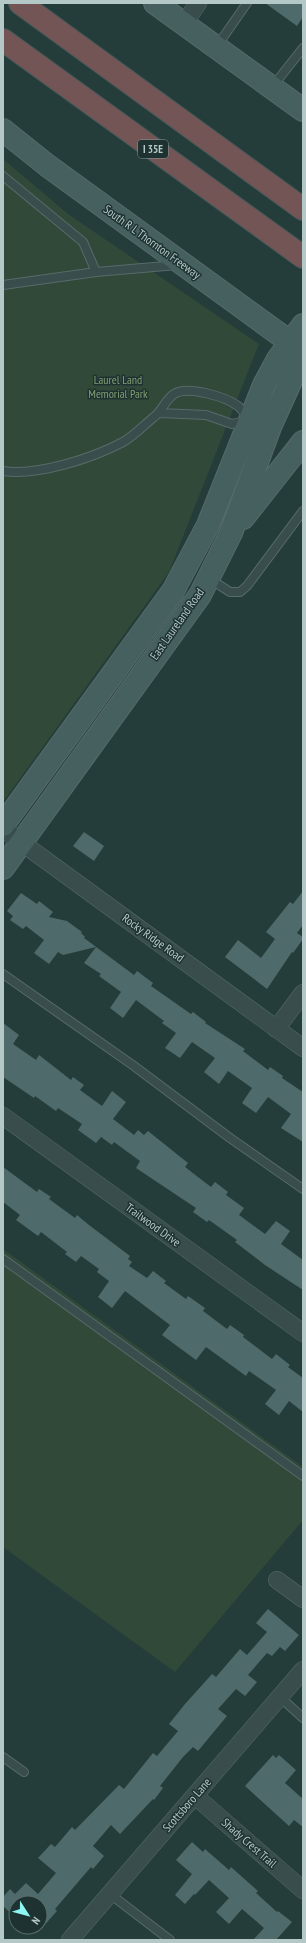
<svg xmlns="http://www.w3.org/2000/svg" width="306" height="1943" viewBox="0 0 306 1943" font-family="'PT Sans Narrow',sans-serif">
	<style>
		.green { fill: #314938 }
		.building { fill: #4f6a6a }
		.lines { fill: none; stroke-linecap: round; stroke-linejoin: round }
		.service-casing { stroke: #566b6a; stroke-width: 10 }
		.minor-casing { stroke: #566b6a; stroke-width: 18 }
		.secondary-casing { stroke: #566b6a; stroke-width: 24 }
		.motorway-casing { stroke: #435857; stroke-width: 24 }
		.service { stroke: #384d4c; stroke-width: 8 }
		.minor { stroke: #384d4c; stroke-width: 17 }
		.secondary { stroke: #46605f; stroke-width: 22 }
		.motorway { stroke: #735556; stroke-width: 22 }
		.labels { text-anchor: middle; stroke-width: 3; stroke-linejoin: round; paint-order: stroke }
		.shield { fill: #1d3231; stroke: #879b9b; stroke-width: 1 }
		.shield-label { font-size: 11px; font-weight: bold; fill: #b4c8c8 }
		.street-label { font-size: 12px; fill: #b4c8c8; stroke: #1d3231 }
		.park-label { font-size: 12px; fill: #849e73; stroke: #1d3231 }
	</style>
	<rect width="100%" height="100%" fill="#243d3b"/>
	<path class="green" d="M3 159 68 214 259 344 169 572 3 802Z
		M3 1249 303 1467V1520L175 1672 3 1547Z"/>
	<path class="building" d="M265 3H303V17L297 26Z
		M84 832 104 846 94 861 73 846Z
		M303 891V925L297 933 303 937V939L293 953 292 952 267 989 225 957 238 940 261 958 275 939 266 932 290 902 293 904Z
		M21 893 37 904 39 901 53 912 49 917 67 921 82 932 81 933 85 937 84 938 107 955 134 975 137 971 153 983 151 986 191 1014 193 1012 206 1022 205 1023 245 1049 243 1051 268 1070 270 1067 283 1076 282 1078 303 1092V1142L281 1128 291 1114 268 1097 256 1113 242 1103 252 1088 228 1071 219 1084 204 1072 215 1058 192 1042 180 1058 165 1048 176 1033 162 1023 164 1021 136 1000 123 1018 110 1008 121 992 99 976 101 974 84 963 96 947 63 955 58 952 49 964 34 953 44 940 26 926 23 929 10 920 13 916 7 911Z
		M3 1023 19 1035 13 1044 36 1060 39 1055 71 1080 73 1077 84 1085 80 1090 102 1106 112 1091 126 1102 113 1119 134 1135 138 1130 144 1135 148 1131 188 1163 185 1167 211 1187 215 1182 228 1192 226 1195 244 1208 239 1215 265 1234 276 1221 290 1231 281 1244 303 1260V1290L265 1265 235 1242 237 1240 209 1220 207 1222 193 1212 196 1208 136 1168 140 1161 114 1142 112 1145 101 1137 96 1143 78 1130 82 1124 58 1108 56 1111 35 1096 34 1098 3 1077Z
		M3 1167 37 1192 39 1189 51 1197 49 1199 75 1218 77 1215 89 1225 130 1256 128 1259 132 1262 129 1266 147 1278 153 1271 166 1281 164 1283 186 1299 188 1296 205 1308 203 1311 227 1329 230 1325 244 1335 243 1337 272 1359 276 1354 290 1365 288 1367 303 1378V1412L289 1401 279 1415 265 1404 276 1390 249 1371 246 1376 206 1347 196 1360 162 1335 170 1325 125 1291 112 1308 98 1297 109 1281 97 1272 99 1269 81 1256 76 1262 65 1254 67 1252 41 1232 38 1236 16 1220 20 1215 3 1202Z
		M268 1609 299 1635 285 1651 280 1647 272 1656 267 1653 248 1675 257 1682 245 1696 236 1689 218 1709 227 1716 198 1751 193 1747 183 1757 160 1786 163 1788 154 1800 153 1799 120 1834 111 1825 93 1846 104 1856 93 1869 91 1867 55 1909 57 1911 40 1930V1903H16V1918L3 1906V1897L10 1889 15 1894 26 1883 38 1894 56 1873 38 1858 51 1844 55 1847 72 1827 75 1830 119 1785 124 1789 153 1753 157 1756 178 1731 169 1724 185 1704 212 1674 216 1677 240 1649 247 1655 267 1632 256 1623Z
		M273 1755 276 1758 279 1755 296 1770 285 1783 303 1799V1827L294 1820 289 1826 245 1786Z
		M192 1842 203 1852 205 1849 229 1870 231 1867 258 1891 256 1893 277 1912 278 1911 292 1922 276 1940H253L264 1928 242 1909 229 1924 216 1912 229 1898 209 1880 195 1895 194 1894 185 1904 175 1895 192 1874 176 1860Z"/>
	<g class="lines">
		<g class="service-casing">
			<path id="service" d="M217 46 247 3
				M273 86 303 48
				M3 176 83 242 96 272
				M3 285 96 272 177 265
				M3 471C38 476 93 458 123 442 134 436 144 425 154 417 162 411 166 399 174 394 187 385 226 397 238 406 242 409 246 416 249 420L232 424 206 415 159 413
				M210 579 230 592H240L247 586 303 511
				M3 974 134 1066 230 1138 303 1189
				M3 1259 303 1476
				M280 1697 303 1718
				M3 1757 24 1772
				M110 1894 170 1940"/>
		</g>
		<g class="minor-casing">
			<path id="minor" d="M184 24 198 3
				M3 829 303 1048
				M276 1029 303 993
				M3 1116 303 1333
				M277 1580 303 1599
				M195 1796 303 1890
				M70 1940 303 1670"/>
		</g>
		<g class="secondary-casing">
			<path id="secondary" d="M155 3 303 110
				M3 130 48 166 301 350
				M243 518 303 442
				M3 825 173 591 208 525 264 385 278 359 303 325
				M3 868 200 595 231 533 270 427 303 354"/>
		</g>
		<g class="motorway-casing">
			<path id="motorway" d="M20 3 303 209
				M3 40 303 257"/>
		</g>
		<use href="#service" class="service"/>
		<use href="#minor" class="minor"/>
		<use href="#secondary" class="secondary"/>
		<use href="#motorway" class="motorway"/>
	</g>
	<g class="labels">
		<rect class="shield" x="138" y="140" width="30" height="18" rx="3"/>
		<g class="shield-label">
			<text x="153" y="153">I 35E</text>
		</g>
		<g class="street-label">
			<text transform="translate(152 242) rotate(36)" y="4">South R L Thornton Freeway</text>
			<text transform="translate(177 624) rotate(-55)" y="4">East Laureland Road</text>
			<text transform="translate(153 938) rotate(36)" y="4">Rocky Ridge Road</text>
			<text transform="translate(153 1225) rotate(36)" y="4">Trailwood Drive</text>
			<text transform="translate(187 1805) rotate(-49)" y="4">Scottsboro Lane</text>
			<text transform="translate(249 1843) rotate(41)" y="4">Shady Crest Trail</text>
		</g>
		<g class="park-label">
			<text x="118" y="384">Laurel Land<tspan x="118" dy="14">Memorial Park</tspan></text>
		</g>
	</g>
	<rect width="306" height="1943" fill="none" stroke="#b4c8c8" stroke-width="8"/>
	<g transform="translate(28 1915) rotate(126)"><circle r="19" fill="#1d3231" stroke="#596e6d"/>
	<path d="M0-3L7 15L0 10L-7 15Z" fill="#8cf6f3"/>
	<text y="-6" font-size="11" font-weight="bold" text-anchor="middle" fill="#b4c8c8">N</text>
	</g>
</svg>
